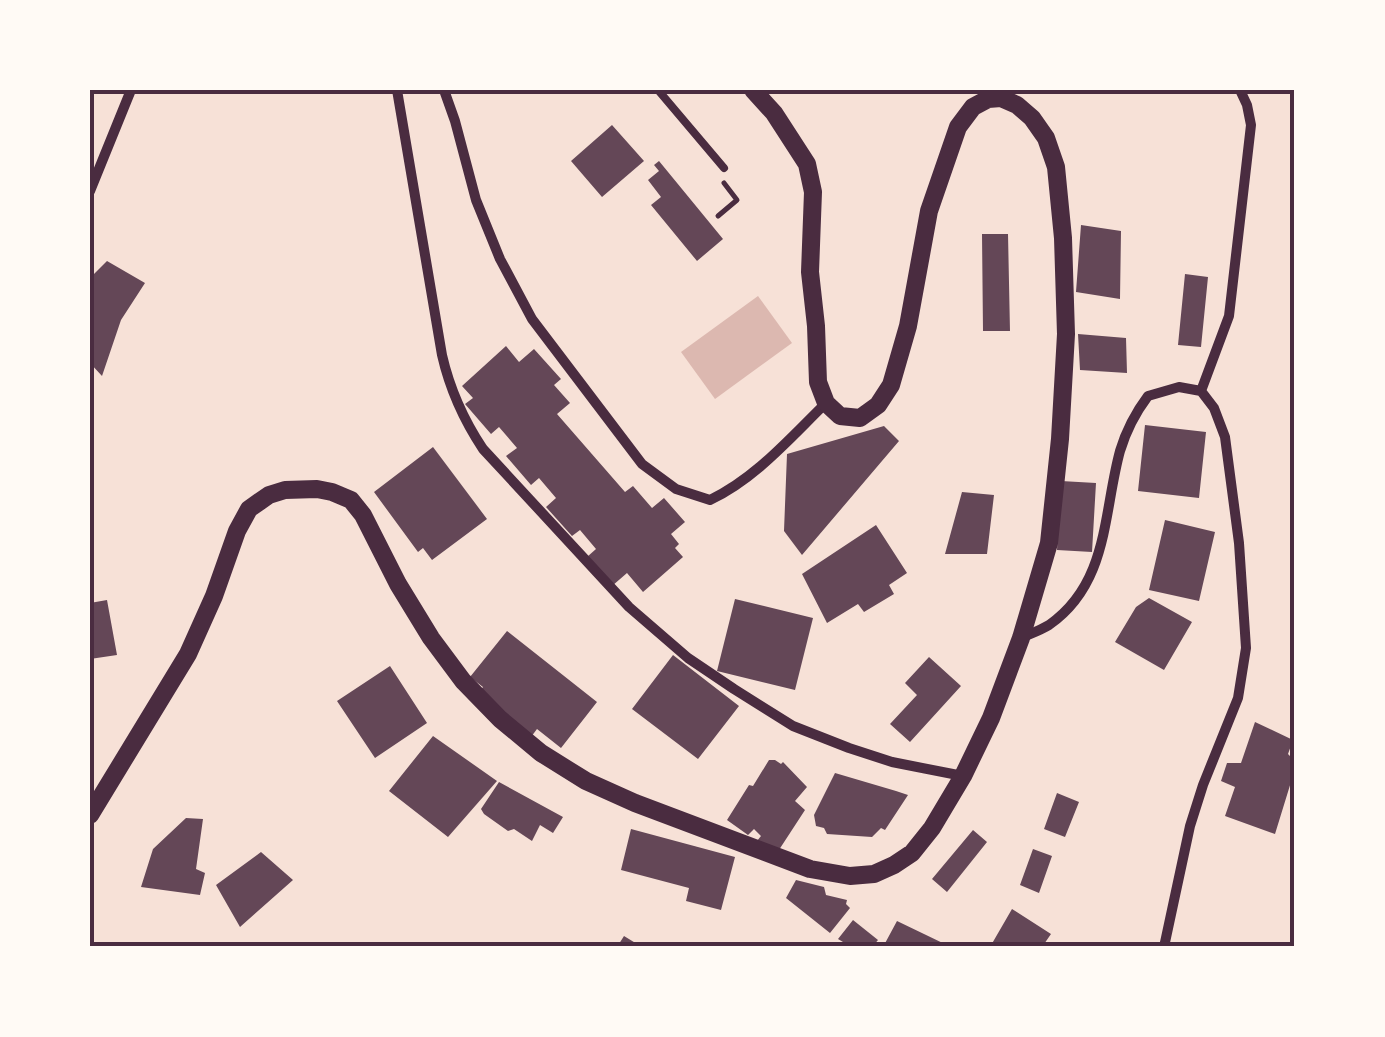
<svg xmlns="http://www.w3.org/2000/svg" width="1385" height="1037" viewBox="0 0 1385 1037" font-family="Arial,sans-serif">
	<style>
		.water { fill: #dcb8b0 }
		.building { fill: #644757 }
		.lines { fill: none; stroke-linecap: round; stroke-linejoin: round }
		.path { stroke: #4a2c40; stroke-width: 5 }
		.service { stroke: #4a2c40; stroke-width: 8 }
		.minor { stroke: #4a2c40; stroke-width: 10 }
		.tertiary { stroke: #4a2c40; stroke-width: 18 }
		.neatline { fill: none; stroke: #4a2c40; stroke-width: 4 }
	</style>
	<rect width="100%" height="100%" fill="#f7e1d7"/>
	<path class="water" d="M758 296 792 343 715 399 681 352Z"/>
	<path class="building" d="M612 125 644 161 602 197 571 161Z
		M659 161 723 239 697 261 651 205 661 197 648 180 659 171 654 165Z
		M1081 225 1121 231 1120 299 1076 292Z
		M982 234H1008L1010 331H983Z
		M107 261 145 283 121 320 102 376 90 363V278Z
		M1185 274 1208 277 1201 347 1178 345Z
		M1078 334 1126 338 1127 373 1080 370Z
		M506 346 519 362 534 349 561 379 554 385 570 403 557 414 625 492 633 486 652 508 664 498 685 522 671 534 679 544 675 548 683 557 643 592 627 573 612 586 587 557 596 549 580 530 572 536 546 507 556 498 539 478 531 485 506 456 517 448 499 427 491 434 465 404 473 398 462 386Z
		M1145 425 1206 432 1199 498 1138 491Z
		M884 426 899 441 802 555 784 531 787 454Z
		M433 447 487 519 432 560 423 548 418 552 374 492Z
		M1061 481 1096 483 1092 552 1057 550Z
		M962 492 994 495 987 554H945Z
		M1165 520 1215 532 1199 601 1149 590Z
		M876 525 907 573 889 585 894 594 864 612 858 604 827 623 802 574Z
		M1149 598 1192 622 1164 670 1115 642 1136 607Z
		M735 599 813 618 795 690 717 671Z
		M107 600 117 655 90 659V603Z
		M507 631 597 702 561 748 537 729 531 737 478 694 483 687 470 677Z
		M673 655 739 706 698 759 632 709Z
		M929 657 961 686 910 742 890 724 917 695 905 683Z
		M390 666 427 723 375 758 337 701Z
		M1255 722 1293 740 1288 754 1295 761V769L1275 834 1225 816 1235 787 1221 781 1227 763H1241Z
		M433 736 497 781 448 837 389 791Z
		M769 760H775L781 764 783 762 807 787 795 801 805 810 775 856 757 841 761 836 754 829 748 835 727 820 749 785 753 786Z
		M835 773 896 791 908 795 885 830 881 828 872 837 827 834 824 828 816 826 814 815Z
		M499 782 563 817 553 833 540 825 532 841 514 829 508 831 484 814 481 809Z
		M1057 793 1079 802 1065 837 1044 829Z
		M186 818 203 819 196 869 205 873 200 895 141 887 153 849Z
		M631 829 735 857 721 910 686 901 689 888 621 870Z
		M973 830 987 842 947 892 932 879Z
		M1033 849 1052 856 1039 893 1020 885Z
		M261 852 293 880 240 927 216 885Z
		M796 880 824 887 826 895 847 900 846 904 850 908 830 933 786 898Z
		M1012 909 1051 934 1042 947H990Z
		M853 920 878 940 872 947H838L843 942 838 939Z
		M897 921 951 947H883Z
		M624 936 642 947H617Z"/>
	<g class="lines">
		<path class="path" d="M718 216 737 200 724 183"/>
		<path class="service" d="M658 90 724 168"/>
		<path class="minor" d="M397 90 442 355C450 390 463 419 483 449L629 607 688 658 734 689 793 726 849 748 892 762 963 776
			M444 90 455 121 476 200 500 259 532 319 642 464 676 489 710 500C756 478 790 438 826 403
			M90 191 131 90
			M1201 391 1229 316 1251 125 1247 105 1240 90
			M1021 638C1030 634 1041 630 1049 625 1109 583 1103 513 1120 451 1126 431 1136 412 1148 396L1179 387 1201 391 1214 408 1225 437 1239 543 1246 648 1238 698 1203 785 1190 826 1164 947"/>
		<path class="tertiary" d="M90 815 188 654 214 596 237 531 249 509 269 495 285 490 317 489 332 492 351 500 363 515 398 584 431 638 463 681 500 719 541 753 586 781 635 803 810 869 850 876 874 874 894 865 912 853 932 828 963 776 991 718 1021 638 1049 543 1060 439 1066 334 1063 238 1056 167 1046 138 1032 118 1017 105 1001 98 988 99 973 107 958 127 929 211 908 326 891 385 878 405 860 418 840 416 826 403 818 382 816 326 810 272 813 192 807 164 774 113 753 90"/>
	</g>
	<rect width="1385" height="1037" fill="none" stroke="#fffaf5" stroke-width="185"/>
	<rect x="92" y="92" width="1200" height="852" class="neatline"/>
</svg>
